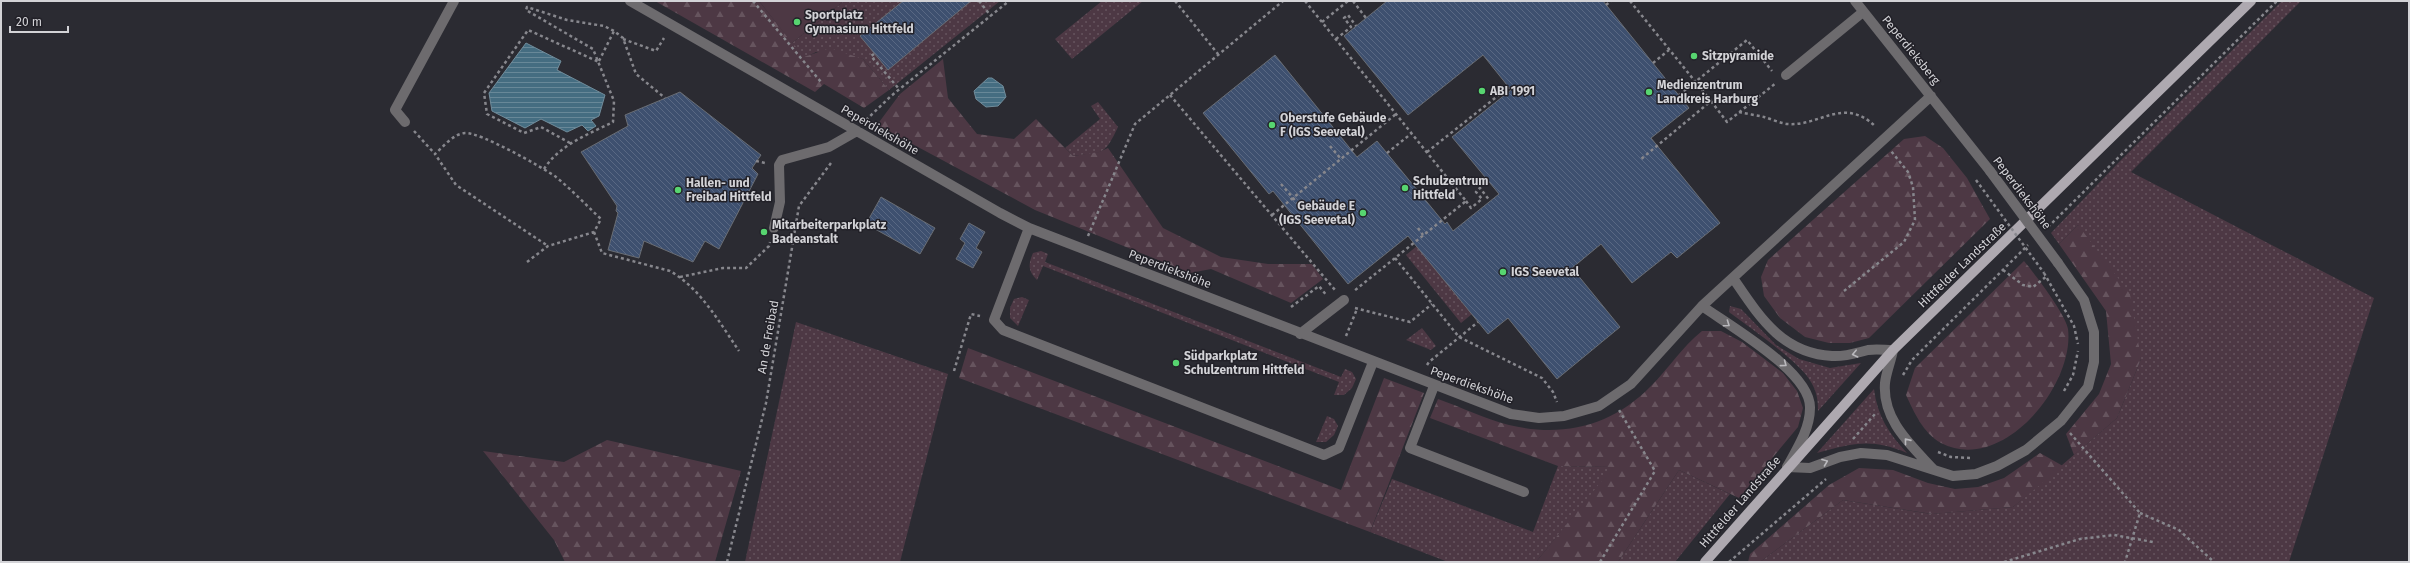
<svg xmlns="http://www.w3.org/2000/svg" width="2410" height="563" viewBox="0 0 2410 563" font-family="'Fira Sans',sans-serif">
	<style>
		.grass { fill: url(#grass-dots) }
		.forest { fill: url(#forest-firs) }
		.pitch { fill: #4d3844 }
		.water { fill: url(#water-rules); stroke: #708c9b }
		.building { fill: url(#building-back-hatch); stroke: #696d74 }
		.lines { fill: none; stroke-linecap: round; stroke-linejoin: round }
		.path { stroke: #87878d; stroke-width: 2.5; stroke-dasharray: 3 3; stroke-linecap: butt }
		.minor { stroke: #6d6b6e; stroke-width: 10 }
		.major { stroke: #aea9b0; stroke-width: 10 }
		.path-bridge { stroke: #87878d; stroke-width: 2.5; stroke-dasharray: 3 3; stroke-linecap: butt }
		.minor-bridge { stroke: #6d6b6e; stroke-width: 10 }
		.oneway { stroke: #bab9bd }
		.poi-dot { fill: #57d570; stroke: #222128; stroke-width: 1.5 }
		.labels { text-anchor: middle; stroke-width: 3; stroke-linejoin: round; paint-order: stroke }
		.poi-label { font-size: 12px; font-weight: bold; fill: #d3d3d7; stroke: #222128; text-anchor: start }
		.street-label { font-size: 12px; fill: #d3d3d7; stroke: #222128 }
	</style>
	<defs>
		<pattern id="grass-dots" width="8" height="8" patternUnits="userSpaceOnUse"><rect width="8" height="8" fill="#4d3844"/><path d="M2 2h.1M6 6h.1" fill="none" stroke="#66545e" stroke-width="1.8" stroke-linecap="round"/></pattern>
		<pattern id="forest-firs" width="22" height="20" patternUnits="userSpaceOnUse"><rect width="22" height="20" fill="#4d3844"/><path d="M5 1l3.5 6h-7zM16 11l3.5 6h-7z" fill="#66545e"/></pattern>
		<pattern id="water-rules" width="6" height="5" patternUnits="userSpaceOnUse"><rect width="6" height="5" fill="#456d81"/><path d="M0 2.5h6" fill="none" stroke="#688898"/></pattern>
		<pattern id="building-back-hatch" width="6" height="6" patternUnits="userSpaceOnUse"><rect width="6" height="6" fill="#3e506f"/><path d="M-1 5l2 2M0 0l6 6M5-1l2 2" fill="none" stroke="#596883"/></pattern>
	</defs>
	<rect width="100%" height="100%" fill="#2b2b32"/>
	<path class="grass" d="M844 1H1000L889 90 863 59 816 52 804 58 792 43Z
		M1102 1H1143L1072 59 1055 39Z
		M2282 1H2301L2131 172 2374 298 2289 562H1760L1843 500 1931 514 2013 507 2117 418 2141 359 2078 225 2059 244 2051 233 2120 161Z
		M1098 102 1118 127C1104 156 1104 152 1073 156L1065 148 1100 119 1091 106Z
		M1417 246 1472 314 1461 323 1406 255Z
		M1041 251 1048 254 1045 262 1341 377 1345 369 1352 372 1356 379 1352 388 1344 395H1334L1339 382 1043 266 1037 280C1028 271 1028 265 1033 253Z
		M1022 297 1029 300 1018 326 1010 318V308L1014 299Z
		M1730 306 1741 309 1776 345 1799 359 1830 368 1861 363 1818 411C1818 400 1817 392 1811 382 1800 362 1749 327 1729 312Z
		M796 322 948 374 900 562H745Z
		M1422 328 1436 346 1431 350 1406 340Z
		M1874 389C1877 415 1889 434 1907 453 1872 438 1853 443 1817 453Z
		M1327 416 1334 419 1338 426 1334 435 1326 442H1316Z
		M1558 466 1614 467 1536 562H1448L1370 532 1392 479 1533 532Z
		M1679 470 1730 494 1675 562H1618Z"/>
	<path class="forest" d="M655 1H759L804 57 830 48 863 59 889 90 864 108 824 84 815 92Z
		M943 59 948 98 977 134 1014 139 1036 119 1073 156 1099 152 1108 148 1163 228 1221 257 1268 264H1312L1323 279 1291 303 1211 269 1190 273 1035 210 877 125 900 94Z
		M1925 136 1943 148 1967 178 1990 219 1869 338 1850 343H1829L1805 337 1780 318 1764 296 1761 277 1768 260 1904 139Z
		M2078 225 2130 294 2141 359 2117 418 2074 455 2066 434 2099 394 2111 364 2106 311 2059 244Z
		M2024 261C2034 273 2066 315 2068 329 2075 386 2001 475 1941 443 1923 433 1914 412 1906 395L1915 368Z
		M1702 331H1721L1742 342 1783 373 1797 391 1803 408 1798 427 1739 498 1679 470 1618 562H1536L1613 467 1558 466 1430 418 1438 399C1461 407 1485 419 1509 425 1563 438 1612 426 1651 386 1669 368 1682 347 1702 331Z
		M968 348 1341 490 1384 378 1424 393 1370 532 959 378Z
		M607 440 741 471 715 562H565L554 540 483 451 564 462Z
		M2040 453 2063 466 2013 507 1932 514 1843 500 1760 562H1748L1750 554 1829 485 1859 468 1893 470 1928 483 1955 489 1978 487 2004 478Z"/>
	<path class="pitch" d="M759 1H844L792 43Z"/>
	<path class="water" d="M526 43 561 61 557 70 605 95 599 116 591 120 596 126 588 131 582 125 567 132 541 119 525 128 492 111 489 93Z
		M988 78H992L1003 86 1006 97 998 106 986 107 976 99 974 91Z"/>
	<path class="building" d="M903 1H971L888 70 860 36Z
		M1387 1H1603L1689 108 1651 138 1720 223 1677 258 1671 252 1632 283 1601 244 1572 268 1620 327 1557 379 1508 318 1488 334 1408 236 1348 284 1273 191 1269 194 1203 113 1275 55 1357 157 1377 141 1445 224 1447 222 1453 231 1499 194 1452 137 1511 90 1483 55 1408 115 1344 36Z
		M680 92 761 155 752 168 758 174 719 249 705 241 693 262 644 241 639 258 608 250 618 213 616 211 617 206 581 152 628 126 625 115Z
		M881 197 935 228 920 254 866 224Z
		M969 223 985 232 976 248 982 252 973 268 956 259 965 243 960 239Z"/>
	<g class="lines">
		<path class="path" d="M753 1 821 82
			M979 1 991 16
			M1175 1 1218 54
			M1305 1 1466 201 1354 291
			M1353 1 1366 18
			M1630 1 1711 101 1640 160
			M1606 5 1611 1
			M1322 22 1348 1
			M623 39 656 51 664 38
			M1336 39 1351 27 1344 18 1348 15 1356 26
			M874 54 871 56 899 89
			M599 61 614 31
			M1653 63 1669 50
			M1170 95 1335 290
			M1679 95 1747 40 1772 71
			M1711 101 1727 122 1776 83
			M1739 112C1747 114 1756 115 1764 117 1771 119 1780 123 1787 124 1819 127 1843 96 1875 126
			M866 120 891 96 1009 1
			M414 131 435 154
			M570 143 541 127 524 133 487 114 484 93 528 30 599 62
			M1330 146 1341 159
			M1427 152 1509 87
			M1387 153 1412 133
			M756 161 765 163
			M544 169C559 145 589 134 613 122L614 101 593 49 526 10 527 7 567 20 604 26 614 31 623 38 636 74 665 98
			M1281 184 1299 205
			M1466 201 1471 208 1482 199 1476 192 1480 188 1490 201
			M1272 215 1396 114
			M2048 227 2277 1
			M1418 228 1423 235
			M594 232 602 253 670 271C700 288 720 323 739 351
			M1088 236 1135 124 1283 1
			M1395 258 1459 337 1542 378 1553 392 1557 402
			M527 262 548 246 594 232 601 219C586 205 572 190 556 177 542 167 480 132 465 133 453 134 443 147 435 154L456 185 548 246
			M2003 270 2023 285 2033 287 2047 276
			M2044 273 2074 326 2078 344
			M680 277 723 268H746L769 246 770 242
			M1844 291 1904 242 1915 220 1913 187 1908 172 1891 151
			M1291 307 1319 286 1327 296
			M1355 308 1410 322 1432 304
			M1346 336 1357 309
			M1427 365 1429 362 1478 322
			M954 371 971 314 980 316
			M1903 375 1912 360 2028 245
			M2064 391 2073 375 2078 351
			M2070 433 2140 513 2125 562
			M1853 439 1875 414
			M1938 452 1951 457 1970 458
			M2140 513 2179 530 2214 562
			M727 562 766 403 799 206 831 163
			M1600 562 1655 471 1619 410
			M1729 562 1826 479
			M2004 562 2080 539 2114 535 2153 542"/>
		<path class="minor" d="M630 1 1000 213 1029 228 1511 414 1539 418 1564 416 1599 406 1631 384 1702 306 1931 96
			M1855 1 1990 171
			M1786 75 1863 12
			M405 122 395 110 454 1
			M774 228 780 202 779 165 782 160 829 147 857 131
			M1029 228 994 320 1003 330 1324 455 1339 448 1373 362
			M1733 278C1759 316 1781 353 1832 356 1845 357 1856 353 1868 350 1876 349 1885 350 1893 350 1891 361 1886 373 1885 383 1882 420 1911 445 1933 469
			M1702 306C1730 326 1811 372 1810 408 1810 429 1797 449 1787 467L1810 468 1840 457 1861 453 1887 455 1953 476 1976 474 1997 466 2026 450 2061 421 2088 387 2094 362V332L2084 300 2058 263
			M1300 334 1344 300
			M1434 386 1410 448 1524 492"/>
		<path class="major" d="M1705 562 1893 350 2251 1"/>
		<path class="path-bridge" d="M1976 180 2044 273"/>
		<path class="minor-bridge" d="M1990 171 2058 263"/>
	</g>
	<defs><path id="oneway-chevron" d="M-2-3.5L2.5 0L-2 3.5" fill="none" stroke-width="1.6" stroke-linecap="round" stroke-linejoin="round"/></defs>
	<g class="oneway">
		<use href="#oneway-chevron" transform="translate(1727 324) rotate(35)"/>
		<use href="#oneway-chevron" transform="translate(1855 354) rotate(167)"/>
		<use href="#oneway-chevron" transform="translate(1784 364) rotate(37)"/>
		<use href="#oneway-chevron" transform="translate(1907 441) rotate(-129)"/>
		<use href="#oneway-chevron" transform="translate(1825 462) rotate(-21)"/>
	</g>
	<g class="poi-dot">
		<circle cx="797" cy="22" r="4"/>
		<circle cx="1694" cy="56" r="4"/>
		<circle cx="1482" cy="91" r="4"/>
		<circle cx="1649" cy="92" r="4"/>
		<circle cx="1272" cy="125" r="4"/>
		<circle cx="1405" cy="188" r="4"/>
		<circle cx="678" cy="190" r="4"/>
		<circle cx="1363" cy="213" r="4"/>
		<circle cx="764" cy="232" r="4"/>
		<circle cx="1503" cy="272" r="4"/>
		<circle cx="1176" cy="363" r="4"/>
	</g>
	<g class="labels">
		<g class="poi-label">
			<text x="805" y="19">Sportplatz<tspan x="805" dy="14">Gymnasium Hittfeld</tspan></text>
			<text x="1702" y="60">Sitzpyramide</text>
			<text x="1657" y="89">Medienzentrum<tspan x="1657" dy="14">Landkreis Harburg</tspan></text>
			<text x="1490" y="95">ABI 1991</text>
			<text x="1280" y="122">Oberstufe Gebäude<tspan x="1280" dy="14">F (IGS Seevetal)</tspan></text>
			<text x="1413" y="185">Schulzentrum<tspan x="1413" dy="14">Hittfeld</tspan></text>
			<text x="686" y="187">Hallen- und<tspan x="686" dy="14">Freibad Hittfeld</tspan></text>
			<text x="1355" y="210" text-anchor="end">Gebäude E<tspan x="1355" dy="14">(IGS Seevetal)</tspan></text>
			<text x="772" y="229">Mitarbeiterparkplatz<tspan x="772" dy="14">Badeanstalt</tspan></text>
			<text x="1511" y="276">IGS Seevetal</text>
			<text x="1184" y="360">Südparkplatz<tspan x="1184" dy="14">Schulzentrum Hittfeld</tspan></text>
		</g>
		<g class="street-label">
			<text transform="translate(1911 50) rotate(51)" y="4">Peperdieksberg</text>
			<text transform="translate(880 130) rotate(30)" y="4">Peperdiekshöhe</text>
			<text transform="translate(2022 193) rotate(53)" y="4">Peperdiekshöhe</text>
			<text transform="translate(1962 265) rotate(-44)" y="4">Hittfelder Landstraße</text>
			<text transform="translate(1170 269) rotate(21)" y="4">Peperdiekshöhe</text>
			<text transform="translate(768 337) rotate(-80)" y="4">An de Freibad</text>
			<text transform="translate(1472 385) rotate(20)" y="4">Peperdiekshöhe</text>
			<text transform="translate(1740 502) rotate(-49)" y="4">Hittfelder Landstraße</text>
		</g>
	</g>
	<rect width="2410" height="563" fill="none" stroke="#d3d3d7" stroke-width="4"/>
	<path d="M10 26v6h58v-6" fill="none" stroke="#d3d3d7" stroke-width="2"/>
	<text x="16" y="26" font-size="12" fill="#d3d3d7" stroke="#222128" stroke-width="3" paint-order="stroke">20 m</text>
</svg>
